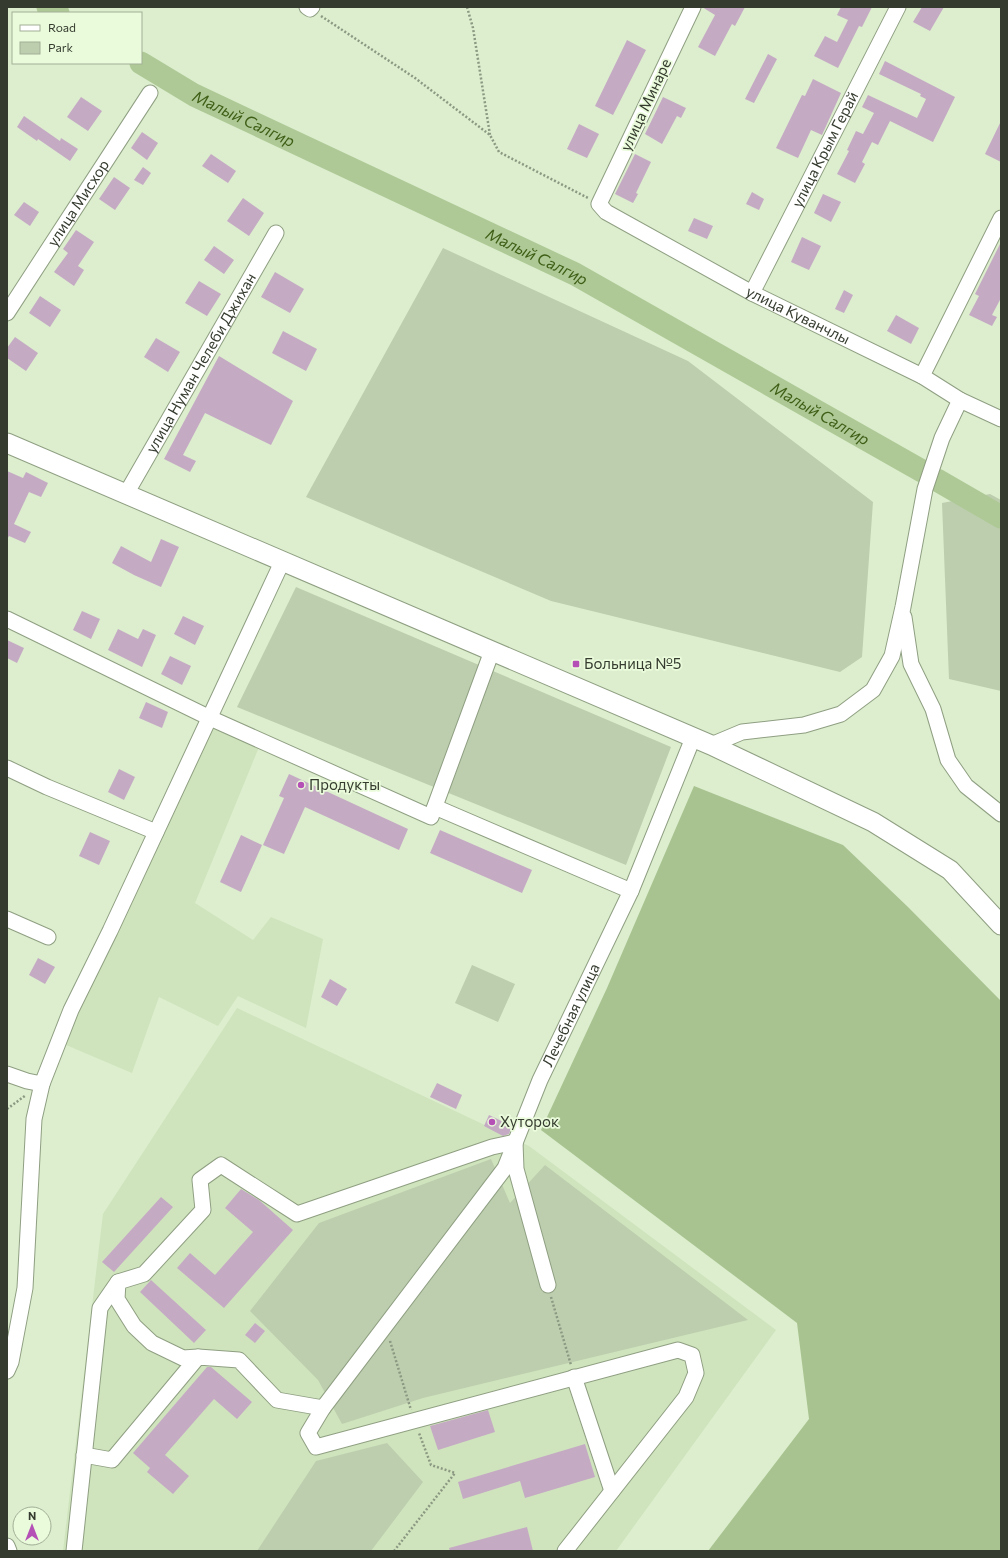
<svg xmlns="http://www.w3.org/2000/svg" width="1008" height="1558" viewBox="0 0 1008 1558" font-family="Commissioner,sans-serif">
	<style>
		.built { fill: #cfe4bd }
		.green { fill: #bdceaf }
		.forest { fill: #a8c390 }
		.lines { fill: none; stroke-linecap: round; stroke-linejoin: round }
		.river { stroke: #aec996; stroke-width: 23 }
		.building { fill: #c5aac4 }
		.minor-casing { stroke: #8f9f82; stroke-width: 17 }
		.major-casing { stroke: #8f9f82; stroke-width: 21 }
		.path { stroke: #8c9982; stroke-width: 2.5; stroke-dasharray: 2 2; stroke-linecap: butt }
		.minor { stroke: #fff; stroke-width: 15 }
		.major { stroke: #fff; stroke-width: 19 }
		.poi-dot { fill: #b450b6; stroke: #eafbdb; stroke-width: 1.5 }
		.labels { text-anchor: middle; stroke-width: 3.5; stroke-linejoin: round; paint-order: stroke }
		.street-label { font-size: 15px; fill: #353c2f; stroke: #eafbdb }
		.poi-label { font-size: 15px; fill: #353c2f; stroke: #eafbdb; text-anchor: start }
		.water-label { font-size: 16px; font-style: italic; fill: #3f5f17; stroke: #eafbdb }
	</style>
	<rect width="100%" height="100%" fill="#dceece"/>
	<path class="built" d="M212 724 259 747 195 903 253 940 271 917 323 939 306 1028 238 996 218 1026 159 997 132 1073 59 1042Z
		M237 1008 529 1146 776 1330 616 1551H63L103 1214Z"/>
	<path class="green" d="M443 248 688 361 873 502 862 657 840 672 551 601 306 497Z
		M990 494 1001 500V691L949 679 942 503Z
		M296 587 671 747 626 865 237 707Z
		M472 965 515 984 498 1022 455 1003Z
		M491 1159 510 1203 545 1165 748 1320 423 1398 342 1424 318 1380 250 1311 319 1223Z
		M387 1443 423 1482 371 1551H257L316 1461Z"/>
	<path class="forest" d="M694 786 843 845 908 907 1001 1001V1551H708L809 1419 797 1323 541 1130 607 988Z"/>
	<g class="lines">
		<g class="river">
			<path d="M48 7 58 13"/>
			<path id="s1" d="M141 63 194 95 575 274 922 471"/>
			<path d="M937 480 1001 517"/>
		</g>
	</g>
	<path class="building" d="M702 7H745L735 26 732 24 715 56 698 47 715 15Z
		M841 7H872L862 27 859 26 838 68 814 56 825 36 837 42 848 20 837 15Z
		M922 7H944L930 31 913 22Z
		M627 40 646 50 613 115 595 106Z
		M768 54 777 59 754 103 745 99Z
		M885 61 955 97 933 142 890 121 878 145 872 142 862 162 865 164 855 183 837 174 849 151 847 150 856 131 863 134 874 113 862 107 868 95 917 118 926 99 920 96 921 94 879 74Z
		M813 79 841 93 822 135 811 130 798 158 776 148 802 95 805 96Z
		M81 97 102 111 88 131 67 117Z
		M663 97 686 108 681 118 677 116 662 144 645 134Z
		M24 116 60 141 61 138 78 149 70 161 38 139 37 141 17 127Z
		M1001 121V162L985 154Z
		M579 124 599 134 587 158 567 149Z
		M142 132 158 143 147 160 131 148Z
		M211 154 236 171 228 183 202 166Z
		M635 154 651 162 636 193 638 194 633 203 615 194Z
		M143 167 151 173 143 185 134 180Z
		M114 177 130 188 115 210 99 199Z
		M752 192 764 199 759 210 746 204Z
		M823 194 841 202 831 222 814 213Z
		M243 198 264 213 249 236 227 221Z
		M24 202 39 212 30 226 14 215Z
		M694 218 713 226 707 239 688 231Z
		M76 230 94 242 78 266 84 270 74 286 54 272 68 253 63 249Z
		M802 237 821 246 809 270 791 262Z
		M1001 242V298L992 315 997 317 992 326 969 315 979 296 975 294Z
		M214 246 234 260 224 274 204 260Z
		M275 272 304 289 290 313 261 297Z
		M199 281 221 294 207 316 185 303Z
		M844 290 853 295 844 313 835 309Z
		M40 296 61 310 50 327 29 313Z
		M896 315 919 328 911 344 887 331Z
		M283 331 317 349 306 371 272 353Z
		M15 337 38 353 26 371 7 358V348Z
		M156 338 180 352 168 372 144 357Z
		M219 356 293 401 271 445 205 413 183 455 196 461 190 472 164 459Z
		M7 471 23 478 26 472 48 483 41 497 29 492 14 524 31 532 25 543 9 536 7 539Z
		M161 539 179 547 161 587 134 575 112 563 121 546 151 562Z
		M82 611 100 619 91 639 73 630Z
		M183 616 204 626 195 645 174 634Z
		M118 629 138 639 143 629 156 635 142 667 108 650Z
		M7 640 24 648 17 663 7 658Z
		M170 656 191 666 182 685 161 674Z
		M146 702 168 712 162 728 139 718Z
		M119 769 135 777 124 800 108 792Z
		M289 774 408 829 399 850 305 807 284 854 263 845 284 798 279 796Z
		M440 830 532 870 522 893 430 853Z
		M90 832 110 841 99 865 79 856Z
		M241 835 262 845 241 892 220 882Z
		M38 958 55 967 45 984 29 975Z
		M330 979 347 989 337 1006 321 997Z
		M437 1083 462 1095 456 1109 430 1097Z
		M489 1115 512 1126 509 1134 503 1136 484 1126Z
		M241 1189 259 1200 293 1230 224 1308 177 1268 190 1253 215 1275 253 1232 225 1208Z
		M161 1197 173 1207 114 1272 102 1262Z
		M151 1280 206 1330 194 1343 140 1292Z
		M255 1323 265 1331 255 1343 245 1335Z
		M207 1367H211L252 1402 237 1419 214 1399 165 1455 189 1476 173 1494 147 1472 150 1468 133 1453Z
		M488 1410 495 1432 438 1450 430 1426Z
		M585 1444 595 1477 525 1498 520 1481 463 1499 458 1482Z
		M527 1527 533 1551H450L449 1548Z"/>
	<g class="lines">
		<g class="minor-casing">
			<g id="minor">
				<path d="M307 7 310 9 312 7"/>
				<path id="s2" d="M693 7 599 204 606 212 752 293 922 376 960 400 1001 419"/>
				<path id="s3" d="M752 293 898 7"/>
				<path id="s4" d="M7 313 150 93"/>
				<path d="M922 376 1001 218"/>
				<path id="s5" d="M126 494 276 233"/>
				<path d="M904 617 911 664 933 709 948 760 966 786 1001 814"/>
				<path d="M7 619 210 718 431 817 492 651"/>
				<path d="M711 745 742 732 804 725 841 714 873 690 892 656 903 607 925 489 942 438 960 400"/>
				<path d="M7 768 47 787 156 832"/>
				<path d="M435 807 631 891"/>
				<path d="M7 919 48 937"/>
				<path d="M7 1074 27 1081 42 1084"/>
				<path d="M118 1282 117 1299 134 1326 152 1343 183 1358 198 1357"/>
				<path d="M7 1371 11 1362 25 1288 34 1119 42 1084 71 1010 110 931 283 560"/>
				<path d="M574 1377 612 1491"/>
				<path d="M84 1455 112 1460 198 1357 239 1360 277 1400 323 1408"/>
				<path d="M7 1546 9 1551"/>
				<path d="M74 1551 100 1308 118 1282 144 1274 203 1210 200 1180 221 1165 297 1214 492 1147 515 1142 516 1169 548 1285"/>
				<path id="s6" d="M565 1551 686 1397 696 1373 692 1355 678 1350 316 1447 308 1433 323 1408 505 1168 540 1080 631 891 693 738"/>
			</g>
		</g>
		<g class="major-casing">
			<path id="major" d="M7 443 711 745 873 822 950 870 1001 925"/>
		</g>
		<path class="path" d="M467 7 473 28 490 135
			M321 16 415 78 490 135 499 152 588 198
			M7 1109 26 1095
			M551 1297 571 1365
			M390 1341 411 1410
			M394 1551 455 1473 431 1465 419 1433"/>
		<use href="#minor" class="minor"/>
		<use href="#major" class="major"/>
	</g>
	<g class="poi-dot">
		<rect x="572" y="660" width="8" height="8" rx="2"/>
		<circle cx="301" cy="785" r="4"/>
		<circle cx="492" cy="1122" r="4"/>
	</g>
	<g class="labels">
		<g class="street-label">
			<text transform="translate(646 105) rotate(-65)" y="5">улица Минаре</text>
			<text dy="5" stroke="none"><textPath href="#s3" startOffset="161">улица Крым Герай</textPath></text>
			<text dy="5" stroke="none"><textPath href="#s4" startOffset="131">улица Мисхор</textPath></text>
			<text dy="5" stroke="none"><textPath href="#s2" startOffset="447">улица Куванчлы</textPath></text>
			<text dy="5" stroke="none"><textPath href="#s5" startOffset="151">улица Нуман Челеби Джихан</textPath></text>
			<text dy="5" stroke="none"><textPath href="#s6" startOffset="1143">Лечебная улица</textPath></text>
		</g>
		<g class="poi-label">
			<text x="584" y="669">Больница №5</text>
			<text x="309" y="790">Продукты</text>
			<text x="500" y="1127">Хуторок</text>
		</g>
		<g class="water-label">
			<text dy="6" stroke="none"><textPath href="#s1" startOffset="117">Малый Салгир</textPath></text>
			<text dy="6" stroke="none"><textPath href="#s1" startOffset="441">Малый Салгир</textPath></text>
			<text dy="6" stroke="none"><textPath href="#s1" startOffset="765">Малый Салгир</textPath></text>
		</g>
	</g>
	<rect width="1008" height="1558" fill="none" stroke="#353c2f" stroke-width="16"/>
	<rect x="12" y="12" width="130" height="52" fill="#eafbdb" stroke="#a2af96"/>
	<rect x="20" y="25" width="20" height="6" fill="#ffffff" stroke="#a2af96"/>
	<text x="48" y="32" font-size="12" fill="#353c2f">Road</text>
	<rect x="20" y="42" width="20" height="12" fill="#bdceaf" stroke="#a2af96"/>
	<text x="48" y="52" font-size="12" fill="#353c2f">Park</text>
	<g transform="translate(32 1526)"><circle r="19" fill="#eafbdb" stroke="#a2af96"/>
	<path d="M0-3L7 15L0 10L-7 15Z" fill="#b450b6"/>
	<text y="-6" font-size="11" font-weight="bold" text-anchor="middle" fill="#353c2f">N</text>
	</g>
</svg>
